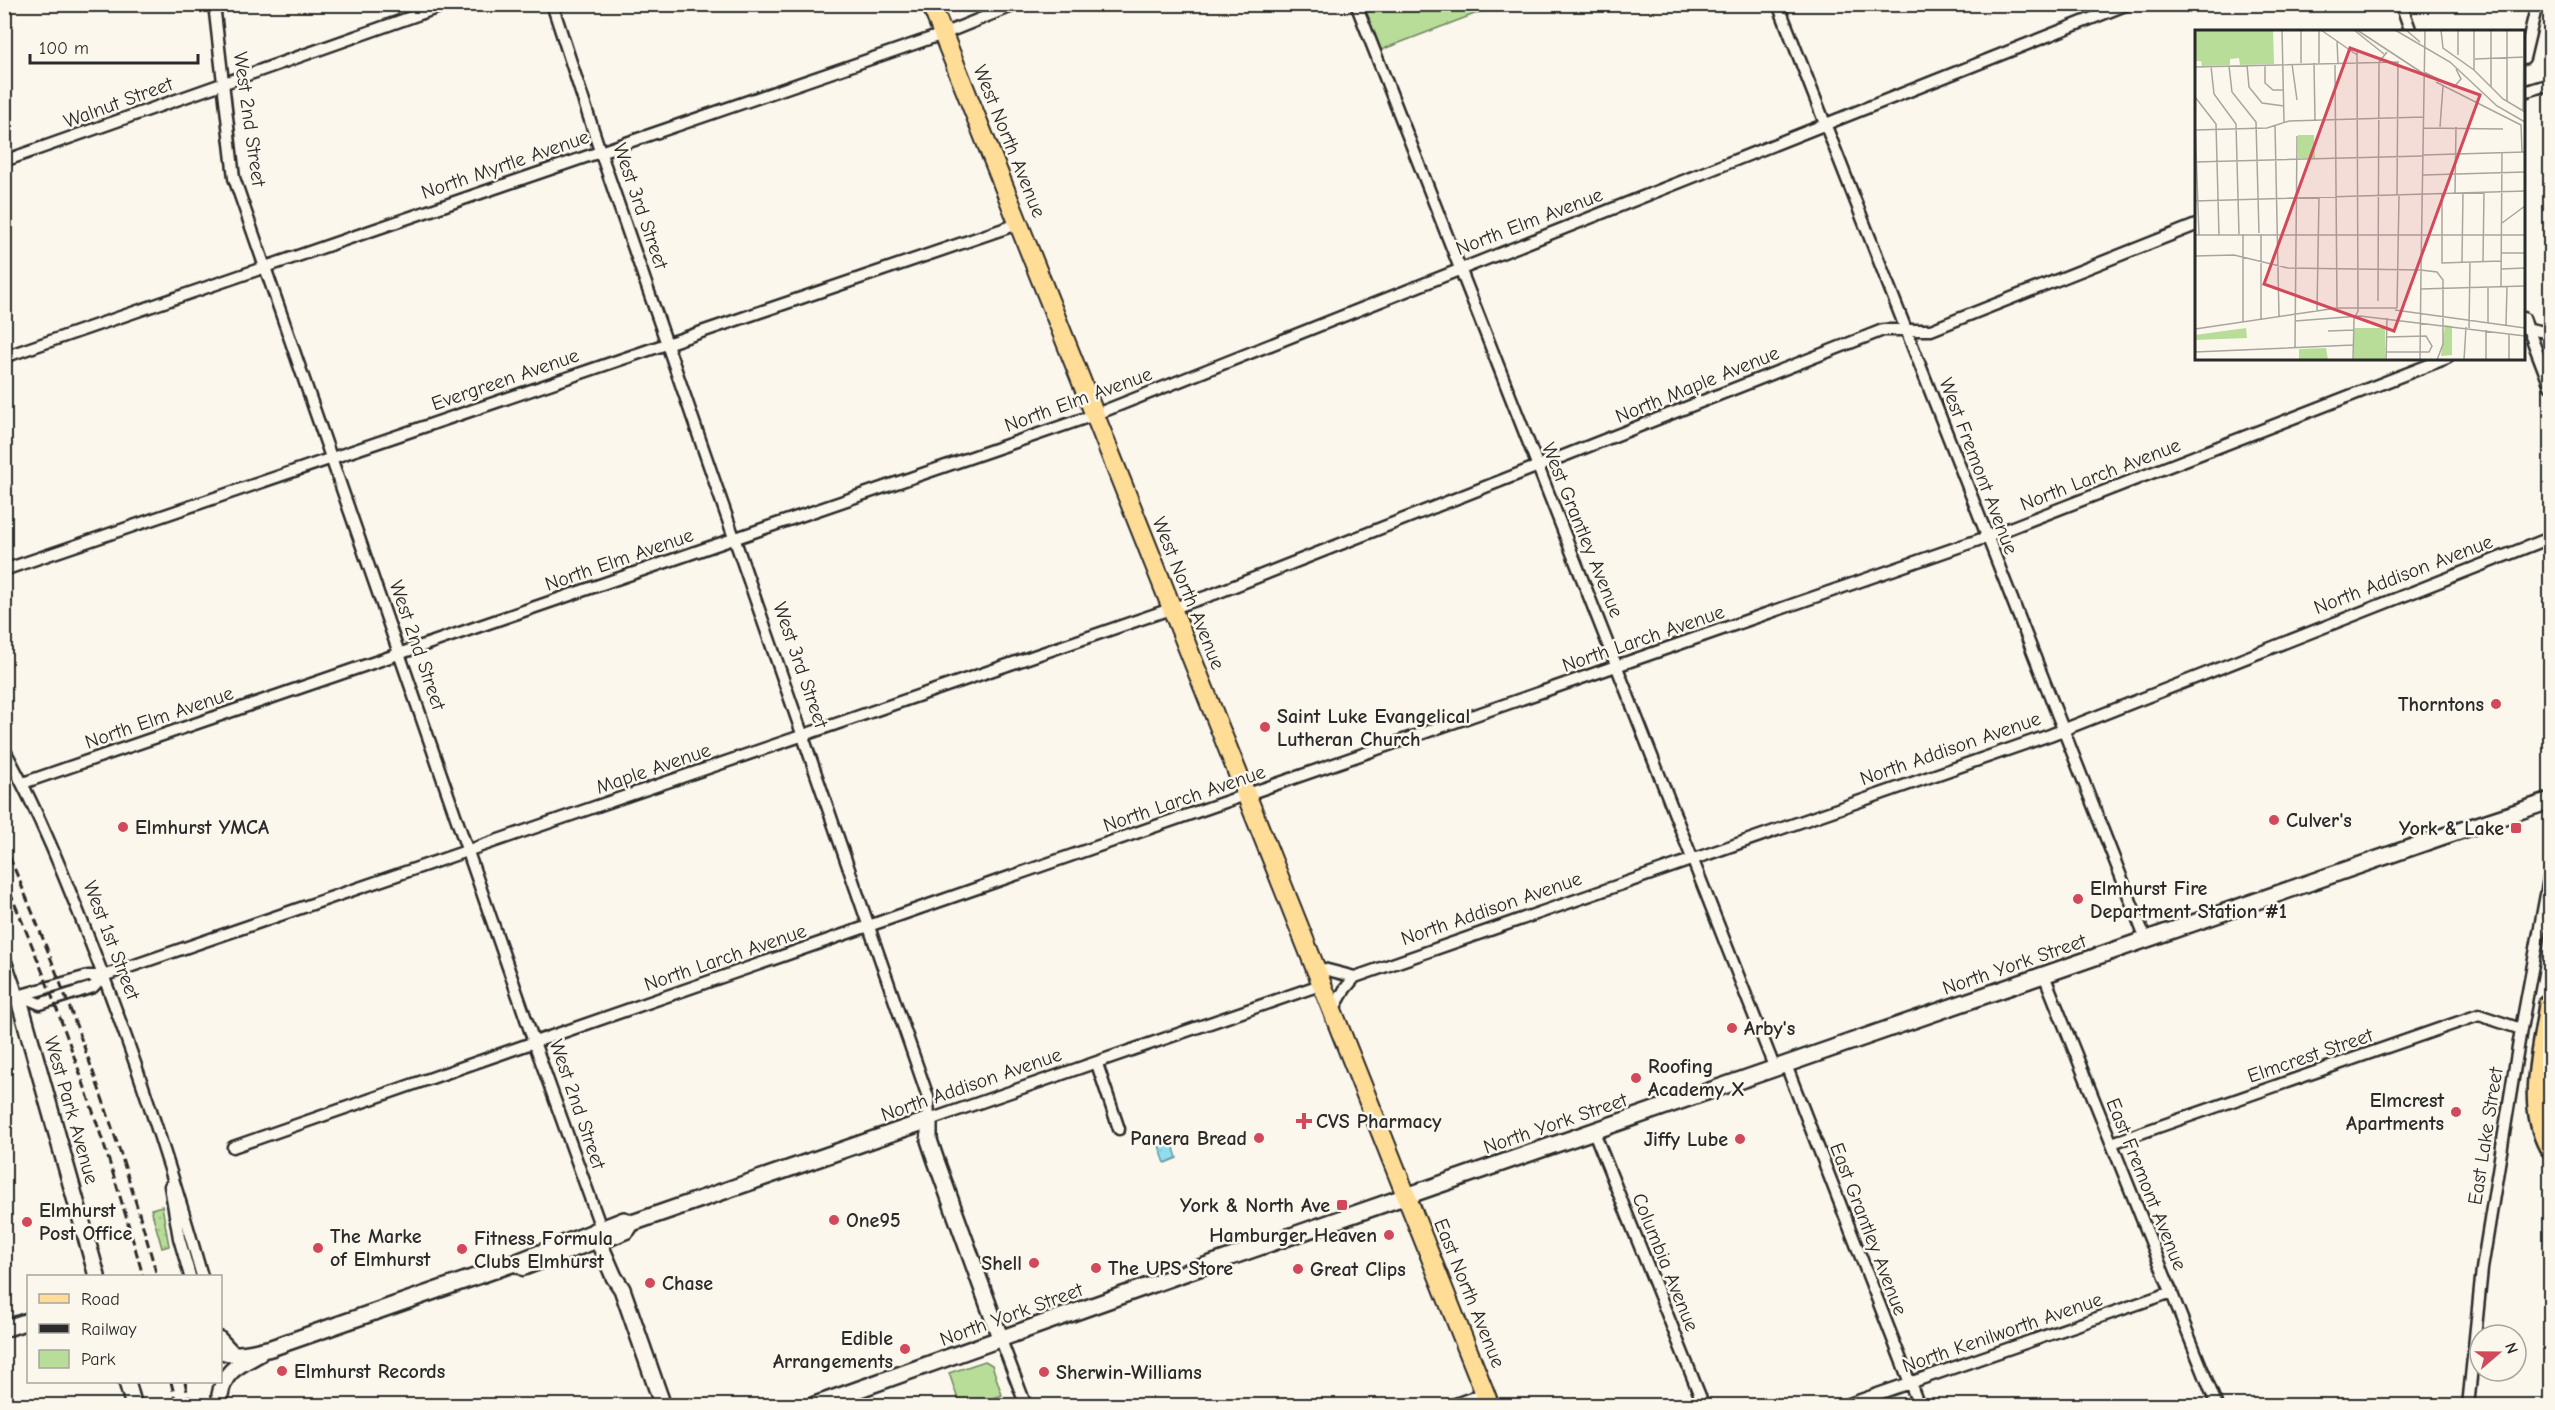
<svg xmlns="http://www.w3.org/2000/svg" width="2555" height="1410" viewBox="0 0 2555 1410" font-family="'Comic Neue',sans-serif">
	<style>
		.grass { fill: url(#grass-dots); stroke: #718462; stroke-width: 1.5 }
		.park { fill: #b7dd99; stroke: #718462; stroke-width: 1.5 }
		.water { fill: url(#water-ripples); stroke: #6896a1; stroke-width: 1.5 }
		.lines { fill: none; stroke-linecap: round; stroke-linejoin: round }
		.street-casing { stroke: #2b2b2b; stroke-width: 15 }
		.secondary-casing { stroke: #2b2b2b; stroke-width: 20 }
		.primary-casing { stroke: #2b2b2b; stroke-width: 22 }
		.highway-casing { stroke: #2b2b2b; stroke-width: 26 }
		.street { stroke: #fbf7ec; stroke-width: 10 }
		.secondary { stroke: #fbf7ec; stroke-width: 15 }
		.primary { stroke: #ffdd96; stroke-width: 18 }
		.highway { stroke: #ffdd96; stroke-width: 21 }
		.rail { stroke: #2b2b2b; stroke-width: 3; stroke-dasharray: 9 4.5; stroke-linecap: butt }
		.poi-dot { fill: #d1495b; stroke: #fbf7ec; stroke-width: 2 }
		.labels { text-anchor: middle; stroke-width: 5; stroke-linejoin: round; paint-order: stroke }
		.street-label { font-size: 20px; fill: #2b2b2b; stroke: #fbf7ec }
		.poi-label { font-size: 20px; font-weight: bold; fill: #2b2b2b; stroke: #fbf7ec; text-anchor: start }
		.inset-road { fill: none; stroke: #a8a59f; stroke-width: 1.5 }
		.view { fill: #d1495b; fill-opacity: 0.15; stroke: #d1495b; stroke-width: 3 }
		.inset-edge { fill: none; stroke: #2b2b2b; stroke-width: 3 }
	</style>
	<defs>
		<pattern id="grass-dots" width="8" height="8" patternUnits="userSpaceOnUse" patternTransform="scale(1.5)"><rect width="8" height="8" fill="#b7dd99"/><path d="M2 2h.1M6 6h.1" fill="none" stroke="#9ebe84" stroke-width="1.8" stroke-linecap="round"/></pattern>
		<pattern id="water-ripples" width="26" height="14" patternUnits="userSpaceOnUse" patternTransform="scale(1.5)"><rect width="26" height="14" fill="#90ddef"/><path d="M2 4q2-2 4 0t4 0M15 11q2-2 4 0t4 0" fill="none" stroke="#7cbecd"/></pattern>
	</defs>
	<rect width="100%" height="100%" fill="#fbf7ec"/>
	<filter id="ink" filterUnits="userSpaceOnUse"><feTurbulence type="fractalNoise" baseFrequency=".0167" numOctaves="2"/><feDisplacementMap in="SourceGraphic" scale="12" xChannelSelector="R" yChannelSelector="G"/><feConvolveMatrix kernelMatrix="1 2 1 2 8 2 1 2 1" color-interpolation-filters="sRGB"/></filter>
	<g filter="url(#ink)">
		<path class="grass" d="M162 1206 169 1246 162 1248 151 1209Z"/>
		<path class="park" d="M1363 5H1498L1381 50Z
			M985 1361 992 1365 1002 1395 975 1405H960L949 1373Z"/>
		<path class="water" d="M1172 1141 1177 1158 1165 1163 1159 1146Z"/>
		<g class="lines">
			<g class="street-casing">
				<path id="street" d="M214 4 234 178 534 1042 601 1228
					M552 4 600 151 928 1097 929 1120 1323 984
					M1356 4 1775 1069
					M1778 4 2146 940
					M2401 4 2411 32
					M2524 58 2537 4
					M2524 92 2550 84
					M4 161 448 4
					M2524 318 2550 386
					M2525 328 2550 333
					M4 357 943 34 1017 4
					M4 570 1018 224
					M4 749C39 812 65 878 91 944 134 1053 170 1164 202 1276
					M23 783 1094 415 2128 4
					M4 956 18 996
					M1316 967 1355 977
					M2044 975 2217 1406
					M4 989 40 1004 93 987 103 976
					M18 996 88 976H103L1214 594 1883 330H1931L2196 225
					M1333 1010 1345 989 1355 977 2050 735 2550 538
					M1097 1064 1119 1129
					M1786 1065 1919 1406
					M1594 1132 1704 1406
					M2112 1143 2479 1015 2521 1029
					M233 1147 1987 537 2447 358
					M170 1186 179 1238 190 1276
					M512 1264 523 1270 599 1242
					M220 1337 235 1353
					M1001 1340 1026 1406
					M1450 1406 1485 1393
					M1843 1406 2172 1292
					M2468 1406 2482 1269 2521 1029 2550 873"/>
			</g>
			<g class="secondary-casing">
				<path id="secondary" d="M18 996 97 1276
					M594 1231 614 1277 622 1289 663 1406
					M599 1242 627 1230 632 1223
					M4 1329 28 1321
					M220 1350C237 1358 254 1352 271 1348L512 1264 624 1220 632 1223 929 1120V1140L935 1158 1001 1340
					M127 1382 134 1406
					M220 1395C224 1370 239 1365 259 1354
					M812 1406 1176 1276 2444 836 2550 801"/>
			</g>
			<g class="primary-casing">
				<path id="primary" d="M931 4 1490 1406"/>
			</g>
			<g class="highway-casing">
				<path id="highway" d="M2550 1004C2544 1051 2527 1102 2550 1146"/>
			</g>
			<use href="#street" class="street"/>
			<use href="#secondary" class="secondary"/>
			<use href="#primary" class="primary"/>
			<use href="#highway" class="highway"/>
			<path class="rail" d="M4 844C64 985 117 1129 157 1276
				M4 879C60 1007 106 1142 143 1276
				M171 1382 177 1406
				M185 1382 190 1406"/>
		</g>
	</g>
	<g class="poi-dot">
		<circle cx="2496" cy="704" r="6"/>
		<circle cx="1265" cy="727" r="6"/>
		<circle cx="2274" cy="820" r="6"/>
		<circle cx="123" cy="827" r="6"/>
		<rect x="2510" y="822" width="12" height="12" rx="3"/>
		<circle cx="2078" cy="899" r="6"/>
		<circle cx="1732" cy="1028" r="6"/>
		<circle cx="1636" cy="1078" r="6"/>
		<circle cx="2456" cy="1112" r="6"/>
		<path d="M1301 1112h6v6h6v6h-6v6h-6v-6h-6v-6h6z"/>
		<circle cx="1259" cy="1138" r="6"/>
		<circle cx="1740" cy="1139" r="6"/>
		<rect x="1336" y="1199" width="12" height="12" rx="3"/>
		<circle cx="834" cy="1220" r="6"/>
		<circle cx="27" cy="1222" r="6"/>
		<circle cx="1389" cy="1235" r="6"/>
		<circle cx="318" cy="1248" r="6"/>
		<circle cx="462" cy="1249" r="6"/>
		<circle cx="1034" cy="1263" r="6"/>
		<circle cx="1096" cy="1268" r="6"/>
		<circle cx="1298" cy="1269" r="6"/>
		<circle cx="650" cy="1283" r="6"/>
		<circle cx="905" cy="1349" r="6"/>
		<circle cx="282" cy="1371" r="6"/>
		<circle cx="1044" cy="1372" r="6"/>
	</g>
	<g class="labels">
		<g class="street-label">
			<text transform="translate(118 102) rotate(-20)" y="7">Walnut Street</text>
			<text transform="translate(250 119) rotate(82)" y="7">West 2nd Street</text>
			<text transform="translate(1010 141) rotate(68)" y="7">West North Avenue</text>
			<text transform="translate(505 164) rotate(-19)" y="7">North Myrtle Avenue</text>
			<text transform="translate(641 206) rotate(71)" y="7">West 3rd Street</text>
			<text transform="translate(1529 221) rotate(-21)" y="7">North Elm Avenue</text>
			<text transform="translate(505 379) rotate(-19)" y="7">Evergreen Avenue</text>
			<text transform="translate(1697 384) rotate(-22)" y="7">North Maple Avenue</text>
			<text transform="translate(1078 399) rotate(-20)" y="7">North Elm Avenue</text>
			<text transform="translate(1979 466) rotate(69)" y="7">West Fremont Avenue</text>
			<text transform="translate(2100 474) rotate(-21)" y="7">North Larch Avenue</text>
			<text transform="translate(1583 530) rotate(68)" y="7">West Grantley Avenue</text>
			<text transform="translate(619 559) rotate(-19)" y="7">North Elm Avenue</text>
			<text transform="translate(2403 574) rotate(-21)" y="7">North Addison Avenue</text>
			<text transform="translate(1189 593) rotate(68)" y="7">West North Avenue</text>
			<text transform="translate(1643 638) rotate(-19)" y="7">North Larch Avenue</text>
			<text transform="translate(418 645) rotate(71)" y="7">West 2nd Street</text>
			<text transform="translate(801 665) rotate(71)" y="7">West 3rd Street</text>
			<text transform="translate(159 717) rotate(-19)" y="7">North Elm Avenue</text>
			<text transform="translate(1950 748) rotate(-19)" y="7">North Addison Avenue</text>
			<text transform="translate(653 768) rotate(-19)" y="7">Maple Avenue</text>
			<text transform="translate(1184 798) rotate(-19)" y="7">North Larch Avenue</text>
			<text transform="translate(1491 908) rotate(-19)" y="7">North Addison Avenue</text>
			<text transform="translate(112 940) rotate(69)" y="7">West 1st Street</text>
			<text transform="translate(725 957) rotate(-19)" y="7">North Larch Avenue</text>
			<text transform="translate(2014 964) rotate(-19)" y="7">North York Street</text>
			<text transform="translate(2310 1055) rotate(-19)" y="7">Elmcrest Street</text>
			<text transform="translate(971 1084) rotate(-19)" y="7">North Addison Avenue</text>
			<text transform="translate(578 1104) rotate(71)" y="7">West 2nd Street</text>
			<text transform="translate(72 1110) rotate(74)" y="7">West Park Avenue</text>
			<text transform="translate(1555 1123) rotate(-19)" y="7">North York Street</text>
			<text transform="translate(2485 1136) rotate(-81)" y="7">East Lake Street</text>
			<text transform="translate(2147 1184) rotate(68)" y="7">East Fremont Avenue</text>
			<text transform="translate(1869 1229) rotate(69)" y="7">East Grantley Avenue</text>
			<text transform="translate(1666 1262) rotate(68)" y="7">Columbia Avenue</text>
			<text transform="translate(1470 1293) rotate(68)" y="7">East North Avenue</text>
			<text transform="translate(1011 1314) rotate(-20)" y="7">North York Street</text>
			<text transform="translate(2002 1332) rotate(-19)" y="7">North Kenilworth Avenue</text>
		</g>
		<g class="poi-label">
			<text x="2484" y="711" text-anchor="end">Thorntons</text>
			<text x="1277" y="723">Saint Luke Evangelical<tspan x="1277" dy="23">Lutheran Church</tspan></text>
			<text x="2286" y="827">Culver's</text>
			<text x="135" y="834">Elmhurst YMCA</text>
			<text x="2504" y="835" text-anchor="end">York &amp; Lake</text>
			<text x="2090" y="895">Elmhurst Fire<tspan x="2090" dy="23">Department Station #1</tspan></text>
			<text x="1744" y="1035">Arby's</text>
			<text x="1648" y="1073">Roofing<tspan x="1648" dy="23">Academy X</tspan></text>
			<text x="2444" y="1107" text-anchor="end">Elmcrest<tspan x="2444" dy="23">Apartments</tspan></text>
			<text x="1316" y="1128">CVS Pharmacy</text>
			<text x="1247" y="1145" text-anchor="end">Panera Bread</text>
			<text x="1728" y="1146" text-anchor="end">Jiffy Lube</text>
			<text x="1330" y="1212" text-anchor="end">York &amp; North Ave</text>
			<text x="39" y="1217">Elmhurst<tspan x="39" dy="23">Post Office</tspan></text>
			<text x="846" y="1227">One95</text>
			<text x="1377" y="1242" text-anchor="end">Hamburger Heaven</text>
			<text x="330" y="1243">The Marke<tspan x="330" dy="23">of Elmhurst</tspan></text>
			<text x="474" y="1245">Fitness Formula<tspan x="474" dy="23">Clubs Elmhurst</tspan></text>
			<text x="1022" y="1270" text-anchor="end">Shell</text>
			<text x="1108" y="1275">The UPS Store</text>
			<text x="1310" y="1276">Great Clips</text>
			<text x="662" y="1290">Chase</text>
			<text x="893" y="1345" text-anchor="end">Edible<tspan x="893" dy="23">Arrangements</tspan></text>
			<text x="294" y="1378">Elmhurst Records</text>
			<text x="1056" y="1379">Sherwin-Williams</text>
		</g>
	</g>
	<g transform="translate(2195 30)">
		<rect width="330" height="330" fill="#fbf7ec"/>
		<path d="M51 298 52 308 0 310V305Z" fill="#b7dd99"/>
		<path d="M0 0H78L79 34 45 35 44 28 35 29V35L7 36 6 31H0ZM103 105H119L120 128H103ZM250 295 257 296V325L246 326ZM159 298H190V330H159ZM131 318 133 330H104V319Z" fill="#b7dd99"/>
		<path class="inset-road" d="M87 0 89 92M106 0V33M124 0V33M126 0 162 25M159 0 189 24M162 0 229 44M200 0 255 32 302 76 330 92M211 0 225 12M230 0 226 240 242 242 248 250V314L242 330M246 0 248 18 279 40 308 69 330 82M263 0V25M296 0V58M142 11 143 33M280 29 330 27M119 33 120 90M140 33 142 278M97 34 102 70M52 35 54 57 67 73 89 76M70 35V53L78 60H88M16 36 19 64 41 94 44 204M34 36 37 62 61 92 64 203M0 37 203 32 202 165M279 40V0M229 42 259 57 266 49 261 39M241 52 326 95 327 122M0 67 21 94 24 205M312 71V0M328 81 329 0M0 91 4 205M80 95 84 286M245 97 248 56M228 98 308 99M0 100 72 98 94 91 228 87M228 125 330 122M0 132 227 126M228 145 330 142M260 163 261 97M247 164V233L306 231M0 171 330 161M307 193 330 176M0 205H330M306 223H330M0 226 39 225 93 238 226 240 225 330M267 232 268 163M288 232 289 162M306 239 330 238M306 257 307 123M225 259 330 256M183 271 184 32 192 22M202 278 204 165M200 280 330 298M122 281 124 167M66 289V204M100 291 165 286 330 306M48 292V204M293 293V257M311 295 312 257M274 298 275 232M0 299 142 278H202M133 301 159 300M314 304V330M100 318 102 106M0 322 158 315M191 322H234L237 316 231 306 192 307M158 330 159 289 163 281 162 19M191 330 192 288M269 330 271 297M291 330V300"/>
		<path class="view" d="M155 18 285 65 199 301 69 254Z"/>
		<rect width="330" height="330" class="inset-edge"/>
	</g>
	<rect width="2555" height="1410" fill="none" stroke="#fbf7ec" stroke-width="24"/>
	<rect x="12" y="12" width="2531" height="1386" fill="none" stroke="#2b2b2b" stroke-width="2" filter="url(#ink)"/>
	<rect x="27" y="1275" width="195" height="108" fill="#fbf7ec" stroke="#a8a59f" stroke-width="1.5"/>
	<rect x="39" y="1294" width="30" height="9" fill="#ffdd96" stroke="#a8a59f" stroke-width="1.5"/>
	<text x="81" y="1305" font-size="18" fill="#2b2b2b">Road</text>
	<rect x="39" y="1324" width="30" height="9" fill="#2b2b2b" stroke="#a8a59f" stroke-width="1.5"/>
	<text x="81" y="1335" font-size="18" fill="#2b2b2b">Railway</text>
	<rect x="39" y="1350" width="30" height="18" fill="#b7dd99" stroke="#a8a59f" stroke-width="1.5"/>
	<text x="81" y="1365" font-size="18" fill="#2b2b2b">Park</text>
	<g transform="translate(2498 1353) rotate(70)"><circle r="28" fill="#fbf7ec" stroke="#a8a59f" stroke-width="1.5"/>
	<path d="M0-4.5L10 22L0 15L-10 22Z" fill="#d1495b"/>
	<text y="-9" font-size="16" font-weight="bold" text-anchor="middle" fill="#2b2b2b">N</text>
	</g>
	<path d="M30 54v9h168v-9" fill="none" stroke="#2b2b2b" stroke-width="3"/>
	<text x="39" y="54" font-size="18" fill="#2b2b2b" stroke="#fbf7ec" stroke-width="4.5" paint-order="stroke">100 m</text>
</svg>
